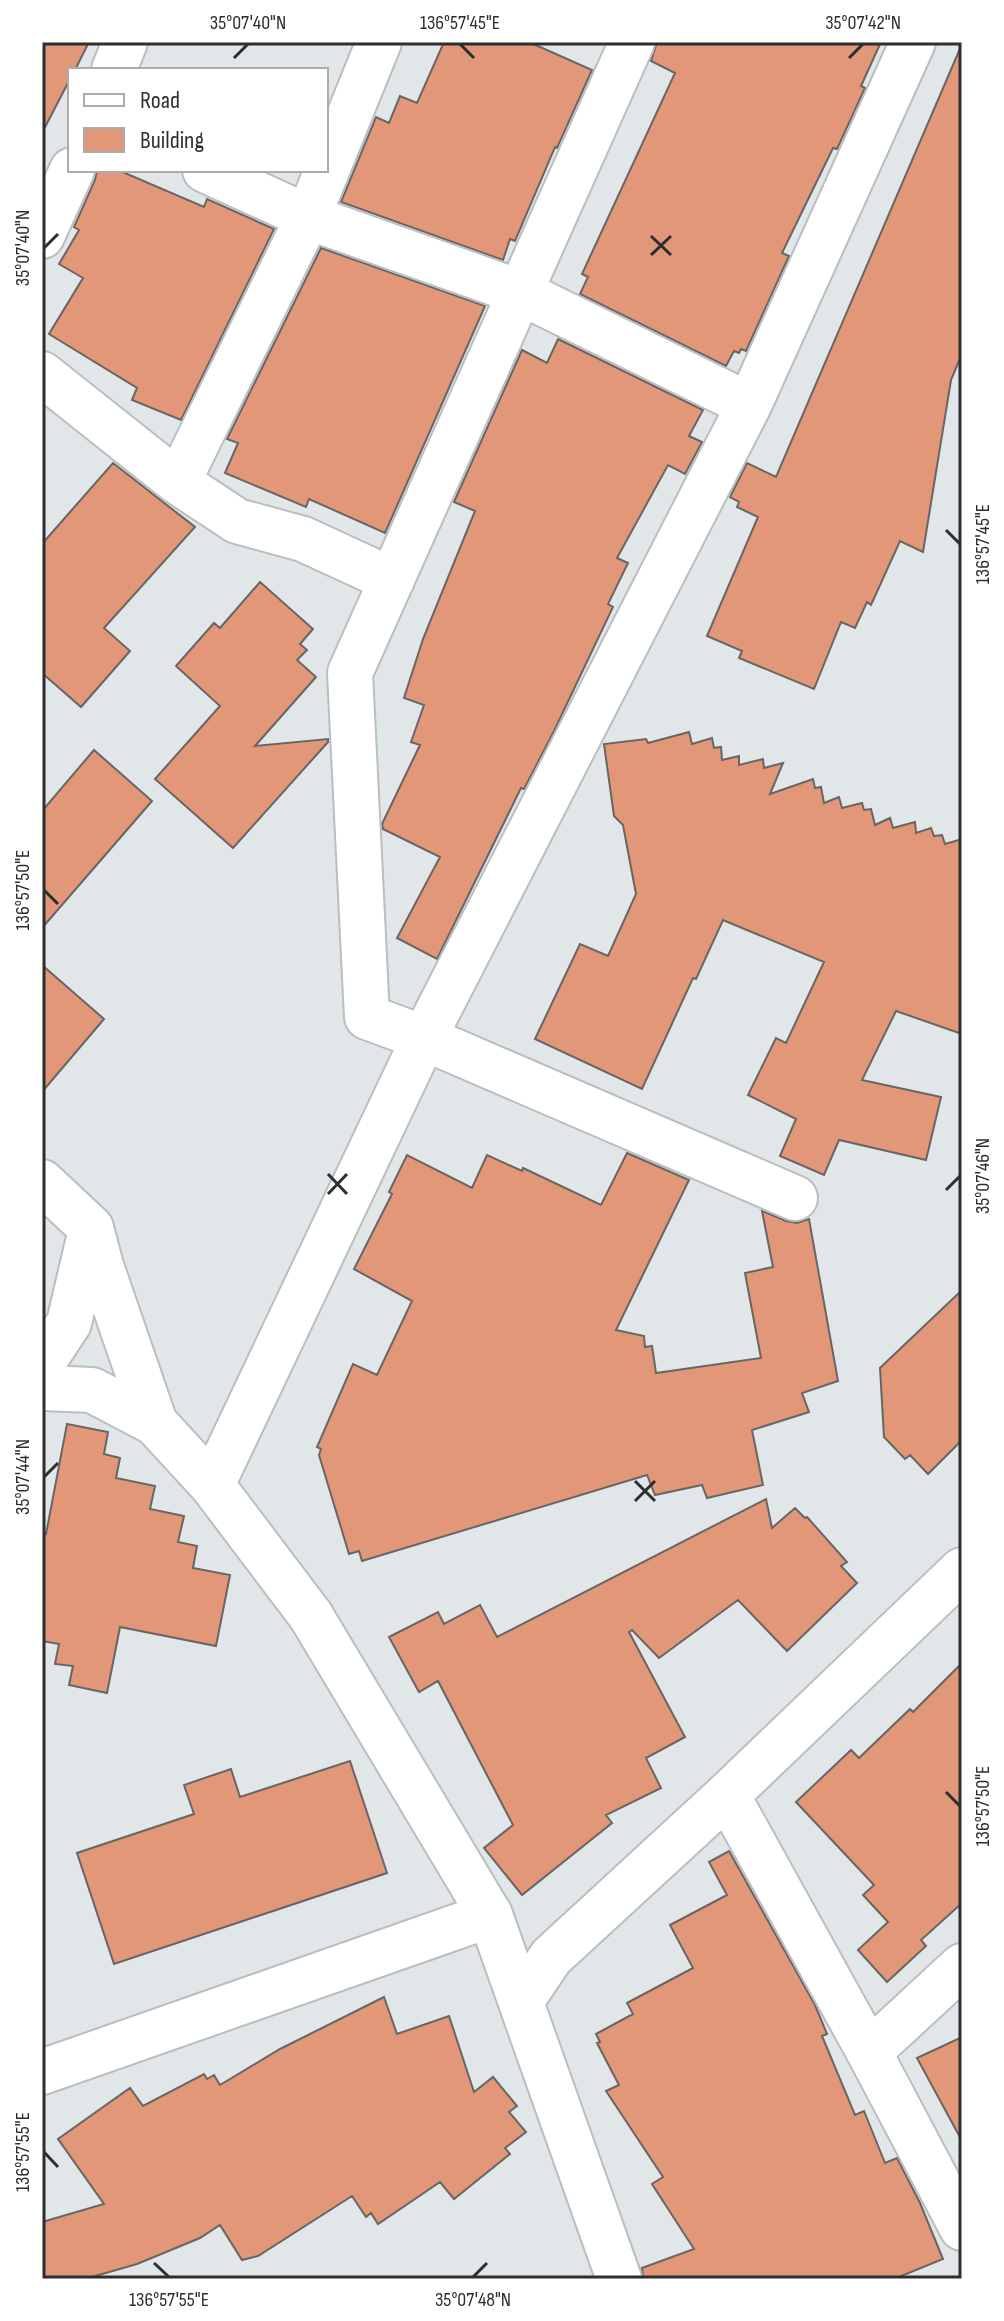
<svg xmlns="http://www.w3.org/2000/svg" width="1004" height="2321" viewBox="0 0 1004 2321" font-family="'Sofia Sans Condensed',sans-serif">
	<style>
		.building { fill: #e29779; stroke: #696563; stroke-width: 2 }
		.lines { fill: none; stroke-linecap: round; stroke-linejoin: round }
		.street-casing { stroke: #babec1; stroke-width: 48 }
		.secondary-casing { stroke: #babec1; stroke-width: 48 }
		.street { stroke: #fff; stroke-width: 44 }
		.secondary { stroke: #fff; stroke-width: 44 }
		.ticks { fill: none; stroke: #2c2e2f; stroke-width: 3 }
		.neatline { fill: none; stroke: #2c2e2f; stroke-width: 3 }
		.ticks-label { font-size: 20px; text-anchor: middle; fill: #2c2e2f }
	</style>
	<rect width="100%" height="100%" fill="#e1e6e9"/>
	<path class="building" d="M42 42H89L75 70H70V79L42 133Z
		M444 42H529L592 70 557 148 555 147 515 241 510 239 503 260 341 202 376 117 389 123 400 96 417 103Z
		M657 42H881L861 86 865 88 837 149 833 148 782 253 789 256 746 351 741 349 739 353 734 351 726 366 580 294 588 277 582 274 675 73 651 61Z
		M962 44V354L951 380 923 552 900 541 871 605 867 602 855 628 841 622 814 689 739 658 742 651 707 636 758 517 737 507 739 502 730 497 747 463 776 477Z
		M97 170H118L204 207 207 199 274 229 181 420 132 400 137 388 49 334 83 278 59 264 79 230 74 227 95 180Z
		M321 248 485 306 385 533 309 499 306 507 225 473 238 443 227 439Z
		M558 339 703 410 689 436 702 442 685 474 668 465 617 558 628 563 608 604 613 607 554 731 524 789 521 788 437 959 397 938 440 857 383 829 382 824 420 745 411 742 424 705 404 698 423 639 475 511 454 502 522 350 547 363Z
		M113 463 195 527 104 628 130 651 81 707 42 673V544Z
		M260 582 313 629 300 644 307 650 297 660 316 677 255 746 328 739V742L233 848 155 779 220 706 176 666 214 623 220 628Z
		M689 732 692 744 712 738 714 748 721 747 722 760 739 756V765L763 759 764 768 783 763 770 794 813 779 815 788 821 787 824 803 839 797 842 808 862 803 864 810 871 809 875 825 890 818 893 828 915 822 916 833 931 828 934 836 942 835 945 844 962 839V1034L896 1011 862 1080 941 1097 926 1160 839 1140 824 1175 780 1156 796 1119 748 1095 776 1038 786 1043 824 962 723 920 696 979 693 978 642 1089 535 1039 580 944 608 956 636 894 623 825 614 816 604 744 646 739 648 743Z
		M94 750 152 801 42 928V811Z
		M42 965 104 1019 42 1092Z
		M627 1153 689 1180 616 1330 644 1336 645 1347 652 1346 656 1373 761 1358 745 1273 773 1267 762 1211 786 1221 797 1223 809 1219 838 1381 802 1393 809 1412 752 1430 763 1485 707 1498 702 1485 655 1495 647 1475 362 1561 359 1551 349 1554 319 1455 321 1449 317 1447 353 1364 377 1375 412 1301 354 1269 392 1194 389 1192 407 1155 472 1188 487 1155 522 1171 523 1168 601 1205Z
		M962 1290V1440L928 1474 910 1455 905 1459 884 1437 880 1368Z
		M67 1424 108 1432 104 1454 120 1458 116 1478 155 1486 150 1509 184 1516 178 1542 197 1546 193 1568 230 1575 216 1646 120 1627 107 1693 69 1685 73 1666 55 1664 59 1644 42 1641V1533L46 1534Z
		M766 1499 772 1528 795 1508 805 1518 807 1517 847 1562 841 1566 857 1583 787 1651 738 1600 659 1658 632 1630 629 1632 685 1737 646 1758 661 1788 606 1815 612 1823 522 1895 484 1848 513 1825 438 1681 419 1692 389 1637 438 1612 444 1624 480 1605 497 1637Z
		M962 1663V1903L921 1940 926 1946 887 1982 858 1950 888 1922 863 1895 874 1885 796 1802 851 1750 859 1758 910 1709 913 1712Z
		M350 1761 387 1873 114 1964 77 1853 194 1814 184 1785 231 1769 240 1797Z
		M729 1851 815 2005 827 2034 822 2036 855 2115 864 2111 885 2163 897 2158 920 2203 943 2259 894 2279H643L642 2268 694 2249 652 2184 663 2177 606 2091 619 2085 597 2043 600 2042 596 2034 633 2014 627 2003 693 1968 670 1925 727 1895 709 1862Z
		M384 1997 397 2034 449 2016 474 2092 493 2077 517 2106 509 2112 526 2132 505 2148 510 2154 454 2199 440 2182 378 2224 371 2213 366 2217 352 2196 258 2256 242 2260 220 2225 200 2238 137 2264 85 2279H42V2222L104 2204 58 2139 130 2088 143 2106 204 2074 207 2079 214 2075 220 2085 280 2049Z
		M962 2037V2141L917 2058Z"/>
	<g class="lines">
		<g class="street-casing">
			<path id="street" d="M632 42 350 673 367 1017 424 1038 795 1198
				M114 70 125 42
				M205 170 308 217 522 293 749 405
				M42 236 72 170
				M42 374 178 482 237 521 303 539 392 580
				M178 482 308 217 379 42
				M42 1182 91 1228 101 1266 155 1423
				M42 1364 69 1323 90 1234
				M212 1485 424 1038 749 405 913 42
				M727 1795 869 2052 962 2228
				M869 2052 962 1966
				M42 2072 490 1915 311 1616"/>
		</g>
		<g class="secondary-casing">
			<path id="secondary" d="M42 1388 92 1390 155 1423 212 1485 311 1616
				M490 1915 619 2279
				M522 2000 551 1957 727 1795 962 1570"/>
		</g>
		<use href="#street" class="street"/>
		<use href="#secondary" class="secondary"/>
	</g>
	<path class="ticks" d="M460 44 474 58M234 58 248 44M849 58 863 44M651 236 671 255M44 248 58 234M651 255 671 236M946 530 960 544M44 890 58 904M328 1174 347 1194M946 1190 960 1176M328 1194 347 1174M44 1477 58 1463M635 1481 655 1501M635 1501 655 1481M946 1792 960 1806M44 2152 58 2167M154 2263 169 2277M473 2277 487 2263"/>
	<rect width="1004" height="2321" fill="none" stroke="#ffffff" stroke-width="88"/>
	<rect x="68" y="68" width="260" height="104" fill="#ffffff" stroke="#ababac" stroke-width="2"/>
	<rect x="84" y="94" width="40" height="12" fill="#ffffff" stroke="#ababac" stroke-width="2"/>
	<text x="140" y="108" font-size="24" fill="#2c2e2f">Road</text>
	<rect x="84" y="128" width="40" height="24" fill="#e29779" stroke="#ababac" stroke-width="2"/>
	<text x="140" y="148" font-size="24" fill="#2c2e2f">Building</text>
	<rect x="44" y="44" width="916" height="2233" class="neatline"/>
	<g class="ticks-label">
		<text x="248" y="29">35°07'40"N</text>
		<text x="460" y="29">136°57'45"E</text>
		<text x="863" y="29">35°07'42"N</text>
		<text transform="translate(22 248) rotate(-90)" y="7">35°07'40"N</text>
		<text transform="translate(982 544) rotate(-90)" y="7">136°57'45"E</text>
		<text transform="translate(22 890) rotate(-90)" y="7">136°57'50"E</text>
		<text transform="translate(982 1176) rotate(-90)" y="7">35°07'46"N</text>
		<text transform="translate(22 1477) rotate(-90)" y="7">35°07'44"N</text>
		<text transform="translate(982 1806) rotate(-90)" y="7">136°57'50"E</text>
		<text transform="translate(22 2152) rotate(-90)" y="7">136°57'55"E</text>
		<text x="169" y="2306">136°57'55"E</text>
		<text x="473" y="2306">35°07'48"N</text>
	</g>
</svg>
